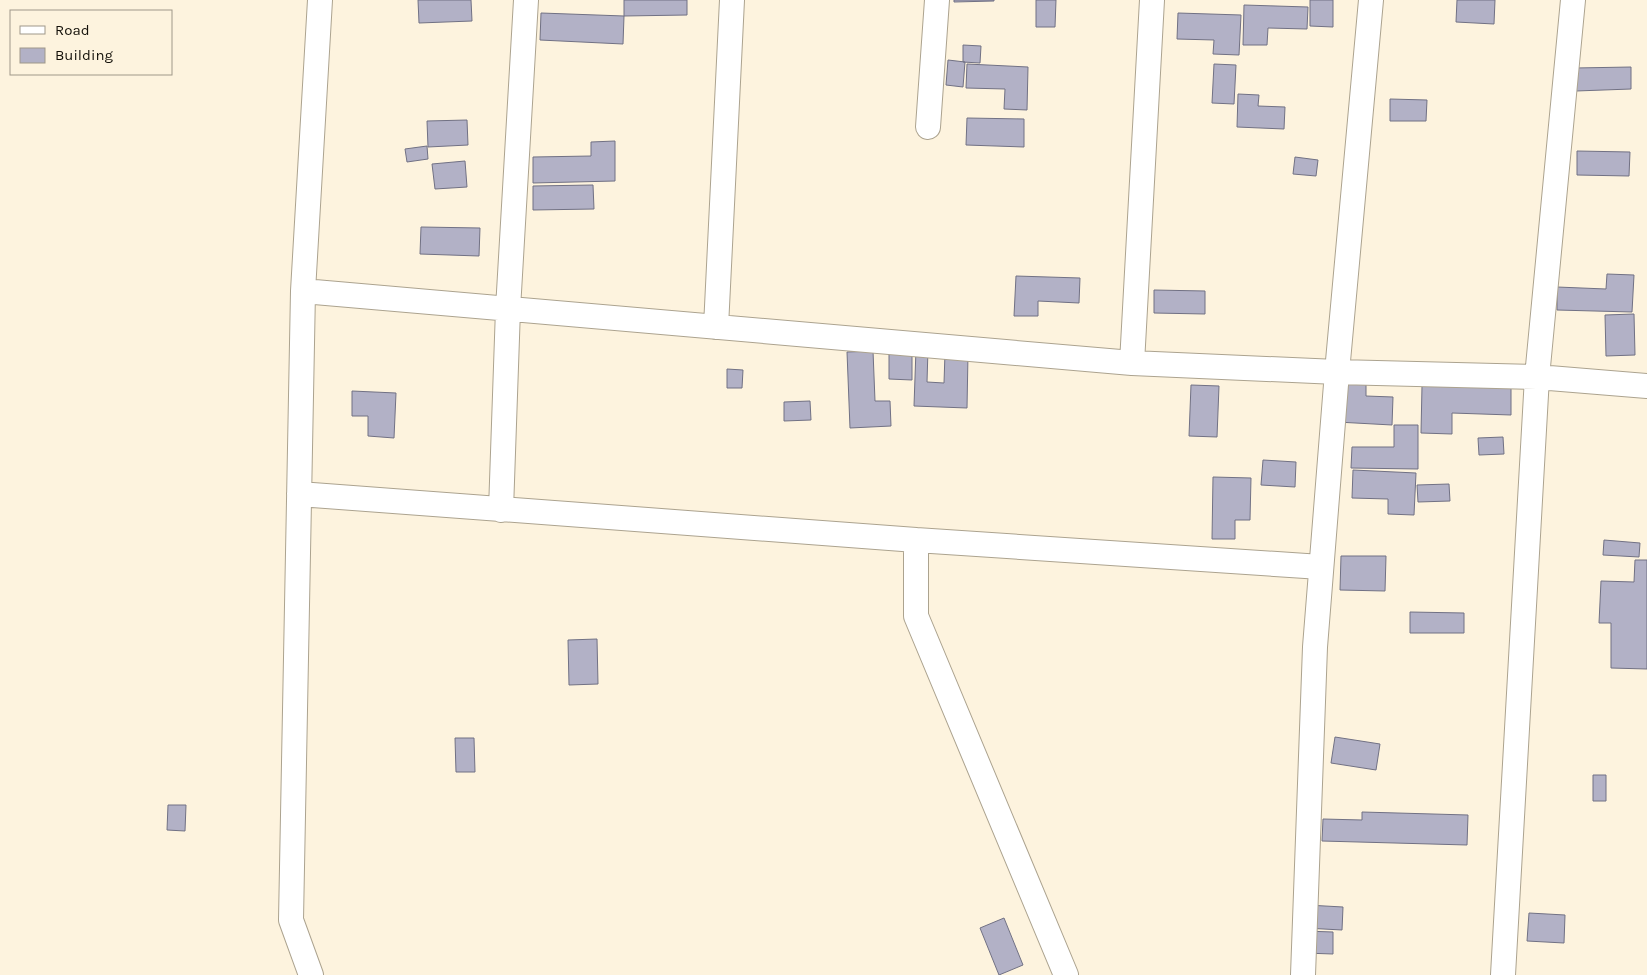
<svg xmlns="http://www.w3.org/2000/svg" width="1647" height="975" viewBox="0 0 1647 975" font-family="Karla,sans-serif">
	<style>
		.building { fill: #b2b1c6; stroke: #717184 }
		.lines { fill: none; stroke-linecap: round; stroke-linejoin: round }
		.street-casing { stroke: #aca38f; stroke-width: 26 }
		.street { stroke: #fff; stroke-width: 24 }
	</style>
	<rect width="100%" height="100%" fill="#fdf3de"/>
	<path class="building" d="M418 0H471L472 21 419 23Z
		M624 0H687V15L624 16Z
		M954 0H994V1L954 2Z
		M1036 0H1056L1055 27H1036Z
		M1310 0H1333V27L1310 26Z
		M1457 0H1495L1494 24 1456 22Z
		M1244 5 1308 7 1307 29 1268 28 1267 45H1243Z
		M541 13 624 16 623 44 540 40Z
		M1178 13 1241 15 1239 55 1213 54 1214 40 1177 39Z
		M963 45 981 46 980 63 963 62Z
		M948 60 965 62 963 87 946 85Z
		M967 64 1028 67 1027 110 1004 109 1005 89 966 88Z
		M1214 64 1236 65 1234 104 1212 103Z
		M1631 67V89L1576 91 1575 68Z
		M1238 94 1259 95 1258 106 1285 107 1284 129 1237 127Z
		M1390 99 1427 100 1426 121H1390Z
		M967 118 1024 119V147L966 145Z
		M467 120 468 145 428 147 427 121Z
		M615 141V181L533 183V157L591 156V142Z
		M427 146 428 159 407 162 405 149Z
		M1577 151 1630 152 1629 176 1577 175Z
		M1295 157 1318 160 1316 176 1293 174Z
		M465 161 467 187 435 189 432 164Z
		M593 185 594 209 533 210V186Z
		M421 227 480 228 479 256 420 254Z
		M1607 274 1634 275 1632 312 1557 310V287L1606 289Z
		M1016 276 1080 278 1079 303 1038 301V316H1014Z
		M1154 290 1205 291V314L1154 313Z
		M1634 314 1635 355 1606 356 1605 315Z
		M889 348 912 349V380L889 379Z
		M916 349H928L927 382 944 383 945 353 968 354 967 408 914 406Z
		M873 351 875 401H890L891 426 850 428 847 352Z
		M727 369 743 370 742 388H727Z
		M1339 382 1366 383V396L1393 397 1392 425 1337 422Z
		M1191 385 1219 386 1217 437 1189 436Z
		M1422 386 1511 388V415L1452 413V434L1421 433Z
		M352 391 396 393 394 438 368 436V416H352Z
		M810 401 811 420 784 421V402Z
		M1394 425H1418V469L1351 468 1352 447H1394Z
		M1503 437 1504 454 1479 455 1478 438Z
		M1263 460 1296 462 1295 487 1261 485Z
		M1353 470 1416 473 1414 515 1388 514V499L1352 498Z
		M1213 477 1251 478 1250 520H1235V539H1212Z
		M1449 484 1450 501 1418 502 1417 485Z
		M1604 540 1640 543 1639 557 1603 555Z
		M1341 556H1386L1385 591 1340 590Z
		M1635 560H1647V669L1611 668V623H1599L1601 581 1634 582Z
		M1410 612 1464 613V633H1410Z
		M597 639 598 684 569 685 568 640Z
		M1335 737 1380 744 1376 770 1331 763Z
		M455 738H474L475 772H456Z
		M1593 775H1606V801H1593Z
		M168 805H186L185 831 167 830Z
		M1362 812 1468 815 1467 845 1322 841 1323 819 1362 820Z
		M1307 905 1343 907 1342 930 1305 928Z
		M1529 913 1565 915 1564 943 1527 941Z
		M1004 918 1023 965 999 975 980 928Z
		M1304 931 1333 932V954L1304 953Z"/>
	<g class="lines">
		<g class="street-casing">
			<path id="street" d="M320 0 303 291 1132 363 1337 372 1537 377 1647 386
				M928 127 937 0
				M303 291 291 920 311 975
				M716 327 732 0
				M1132 363 1152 0
				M299 494 916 540
				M501 510 508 309 526 0
				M1066 975 916 616V540L1321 567
				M1303 975 1315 647 1337 372 1371 0
				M1503 975 1537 377 1573 0"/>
		</g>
		<use href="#street" class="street"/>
	</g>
	<rect x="10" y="10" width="162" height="65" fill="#fdf3de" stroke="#9f9889"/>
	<rect x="20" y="26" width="25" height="8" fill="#ffffff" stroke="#9f9889"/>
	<text x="55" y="35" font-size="15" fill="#131009">Road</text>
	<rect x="20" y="48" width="25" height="15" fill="#b2b1c6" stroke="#9f9889"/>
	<text x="55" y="60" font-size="15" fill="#131009">Building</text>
</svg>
